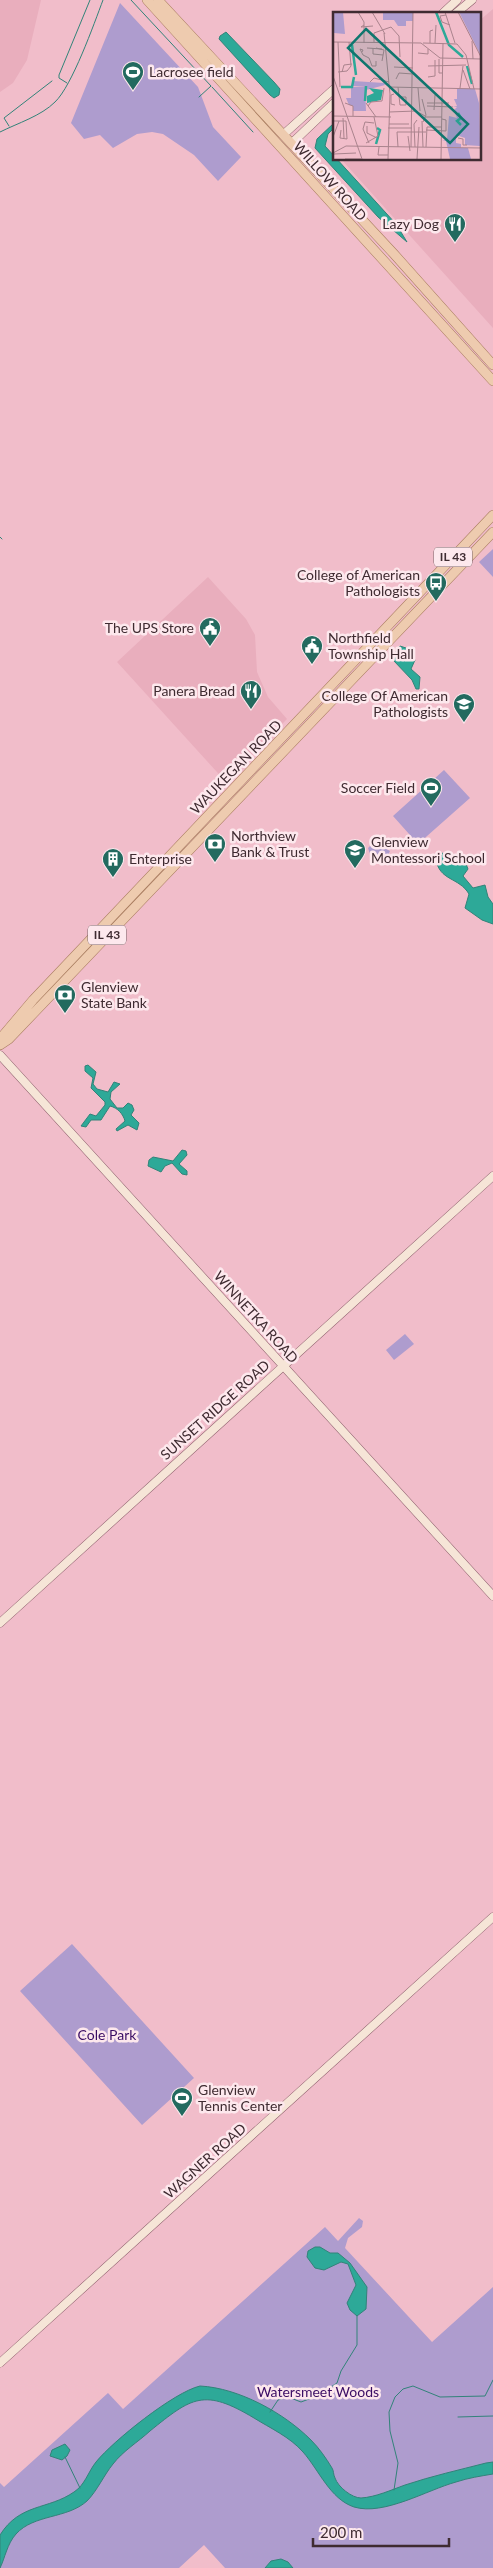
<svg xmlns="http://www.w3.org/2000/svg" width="493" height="2568" viewBox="0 0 493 2568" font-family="Lato,sans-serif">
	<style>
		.built { fill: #e9aebd }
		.green { fill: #ae9cce }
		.water { fill: #2da998; stroke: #328379 }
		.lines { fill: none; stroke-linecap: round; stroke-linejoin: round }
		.stream { stroke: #328379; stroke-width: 1 }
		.secondary-casing { stroke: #8c5e6b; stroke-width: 9 }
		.primary-casing { stroke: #a97d60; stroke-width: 10 }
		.secondary { stroke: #f6e5d7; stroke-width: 8 }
		.primary { stroke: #eecbaf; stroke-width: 9 }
		.labels { text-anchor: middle; stroke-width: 5; stroke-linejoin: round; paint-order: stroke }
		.shield { fill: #fde8ed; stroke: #786469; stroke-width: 1 }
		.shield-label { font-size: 12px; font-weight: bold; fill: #3f2b31 }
		.poi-label { font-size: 14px; fill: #3f2b31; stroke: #fde8ed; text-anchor: start }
		.street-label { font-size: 14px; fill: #3f2b31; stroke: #fde8ed }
		.park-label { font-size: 14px; fill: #3a0d64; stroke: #fde8ed }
		.inset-river { fill: none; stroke: #2da998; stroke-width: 2.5 }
		.inset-road { fill: none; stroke: #aa838d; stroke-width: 1 }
		.view { fill: #0f766e; fill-opacity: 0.15; stroke: #0f766e; stroke-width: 2.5 }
		.inset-edge { fill: none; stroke: #3f2b31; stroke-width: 2.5 }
	</style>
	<rect width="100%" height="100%" fill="#f1bdca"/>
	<path class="built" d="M0 0H41L27 60 13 83 0 92Z
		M493 9V328L341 159H479V21Z
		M208 577 246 619 255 635 257 672 268 697 287 719 226 782 117 662Z"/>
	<path class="green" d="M120 3 198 87 213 127 241 157 218 181 194 155 163 134 152 132 137 134 113 148 100 135 84 139 71 123Z
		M493 549V577L479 562Z
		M444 770 470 798 418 844 393 816Z
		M373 843H376L390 851 386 860 371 857 368 848Z
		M405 1334 414 1344 394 1360 386 1350Z
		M72 1944 194 2078 142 2125 20 1991Z
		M359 2218 363 2221 362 2227 348 2238 345 2248 432 2342 493 2287V2568H225L204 2545 179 2568H0V2483L4 2487 108 2393 123 2409 325 2227 338 2241Z"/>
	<path class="water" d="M226 32 274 82 280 89 279 95 274 98 270 95 219 39 220 36Z
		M334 123V128L328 134 325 146 396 224 407 242 378 217 315 148 317 139Z
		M400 646 406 648 415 660 411 669 420 677 419 689H416L412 680 394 661 393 655Z
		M442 853 466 864 468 869 463 876 473 888 485 885 488 897 493 904V924L482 920 465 908 469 894C459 877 439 881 436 859Z
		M88 1065 96 1072 93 1084 97 1089 108 1092 114 1082 120 1084 111 1092 110 1099 117 1108H123L128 1103 132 1105 134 1110 131 1115 139 1123 137 1130 128 1125 117 1131 116 1129 125 1121C123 1114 118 1108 110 1106L101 1120H91L86 1127 81 1126 90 1114 96 1116 105 1105V1102L91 1088 93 1078 85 1071V1066Z
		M182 1150 186 1151 187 1155 179 1164 187 1171V1175L182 1174 172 1163 165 1166 161 1172 148 1166 149 1160 153 1157 173 1161Z
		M315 2247H320L330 2253H338L350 2263 367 2287 366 2309 357 2316 350 2310 347 2303 356 2285 348 2264 341 2262 324 2270 315 2268 307 2257 308 2251Z
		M200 2386C239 2388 284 2413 311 2440 319 2448 326 2458 332 2468 334 2471 333 2474 335 2478 338 2487 352 2498 361 2498 376 2497 391 2490 405 2485 432 2476 459 2470 486 2463L493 2462V2474C481 2476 468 2478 456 2482 427 2490 384 2516 354 2507 330 2499 319 2470 303 2452 290 2437 270 2428 254 2418 204 2388 192 2397 150 2431 138 2442 123 2451 113 2464 104 2475 97 2491 87 2501 67 2519 34 2514 16 2534 7 2544 5 2558 0 2568V2535C20 2503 48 2510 74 2492 85 2485 88 2472 96 2462 113 2441 174 2392 200 2386Z
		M65 2444 70 2450 67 2456 62 2460 50 2456 52 2450Z
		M281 2559 288 2562 293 2568H265L271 2561Z"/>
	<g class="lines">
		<path class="stream" d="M131 0 211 86 199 97
			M67 83 59 78V75L90 0
			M212 87 253 132
			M9 126 4 118 52 81
			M0 132C18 123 41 116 55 102 72 86 94 24 103 0
			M0 537 2 539
			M270 2412 278 2400 288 2397 301 2402 317 2396 337 2383 341 2371 357 2345V2316
			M458 2417 493 2416
			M65 2457 80 2488
			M394 2490 398 2463 390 2431 389 2412 395 2397 403 2389 413 2386 440 2397 485 2396 493 2380"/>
		<g class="secondary-casing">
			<path id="secondary" d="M442 14 457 0
				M455 14 472 0
				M284 134 334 89
				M292 143 334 103
				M0 1055 493 1596
				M0 1623 493 1176
				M0 2363 493 1917"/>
		</g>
		<g class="primary-casing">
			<path id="primary" d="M147 0 493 381
				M158 0 394 254 493 365
				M0 1039 33 1000 493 515
				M0 1045 9 1039 493 532"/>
		</g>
		<use href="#secondary" class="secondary"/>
		<use href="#primary" class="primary"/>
	</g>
	<defs>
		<g id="stadium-pin" transform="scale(1.125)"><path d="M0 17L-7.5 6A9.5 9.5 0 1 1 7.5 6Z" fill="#236a5f" stroke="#fde8ed"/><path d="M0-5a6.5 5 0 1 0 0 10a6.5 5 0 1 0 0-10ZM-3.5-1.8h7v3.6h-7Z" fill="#fff"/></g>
		<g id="restaurant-pin" transform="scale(1.125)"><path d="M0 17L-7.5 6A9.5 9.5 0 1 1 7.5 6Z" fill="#236a5f" stroke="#fde8ed"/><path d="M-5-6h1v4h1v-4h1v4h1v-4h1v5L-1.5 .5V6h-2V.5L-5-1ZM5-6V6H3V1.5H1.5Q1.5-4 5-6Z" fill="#fff"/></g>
		<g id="bus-pin" transform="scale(1.125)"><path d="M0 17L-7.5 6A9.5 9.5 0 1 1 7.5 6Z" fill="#236a5f" stroke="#fde8ed"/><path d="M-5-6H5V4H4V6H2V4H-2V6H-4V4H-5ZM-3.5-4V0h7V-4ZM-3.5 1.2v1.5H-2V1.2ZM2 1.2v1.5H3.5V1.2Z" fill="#fff"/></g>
		<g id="civic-pin" transform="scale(1.125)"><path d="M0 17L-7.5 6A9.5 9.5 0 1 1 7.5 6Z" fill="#236a5f" stroke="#fde8ed"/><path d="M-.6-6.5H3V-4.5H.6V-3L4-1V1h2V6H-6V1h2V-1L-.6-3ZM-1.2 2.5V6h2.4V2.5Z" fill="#fff"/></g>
		<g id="university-pin" transform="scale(1.125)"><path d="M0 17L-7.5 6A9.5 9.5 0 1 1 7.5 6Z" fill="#236a5f" stroke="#fde8ed"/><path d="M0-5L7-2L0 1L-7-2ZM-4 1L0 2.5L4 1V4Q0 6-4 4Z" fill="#fff"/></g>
		<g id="bank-pin" transform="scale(1.125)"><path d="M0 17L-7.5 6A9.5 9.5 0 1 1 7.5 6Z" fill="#236a5f" stroke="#fde8ed"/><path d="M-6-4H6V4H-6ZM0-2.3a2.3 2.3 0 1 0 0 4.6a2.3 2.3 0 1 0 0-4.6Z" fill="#fff"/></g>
		<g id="school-pin" transform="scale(1.125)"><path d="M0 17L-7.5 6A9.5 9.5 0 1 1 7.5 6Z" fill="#236a5f" stroke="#fde8ed"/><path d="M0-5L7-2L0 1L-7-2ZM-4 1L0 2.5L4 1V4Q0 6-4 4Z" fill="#fff"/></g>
		<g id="building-pin" transform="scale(1.125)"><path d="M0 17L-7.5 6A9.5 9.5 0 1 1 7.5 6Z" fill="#236a5f" stroke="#fde8ed"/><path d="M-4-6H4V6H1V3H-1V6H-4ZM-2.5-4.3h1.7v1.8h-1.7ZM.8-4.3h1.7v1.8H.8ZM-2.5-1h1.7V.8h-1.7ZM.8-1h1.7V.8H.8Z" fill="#fff"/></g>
	</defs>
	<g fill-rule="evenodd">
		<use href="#stadium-pin" x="133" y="72"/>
		<use href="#restaurant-pin" x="455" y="224"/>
		<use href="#bus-pin" x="436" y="583"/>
		<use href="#civic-pin" x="210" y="628"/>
		<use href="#civic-pin" x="312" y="646"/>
		<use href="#restaurant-pin" x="251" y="691"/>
		<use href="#university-pin" x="464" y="704"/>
		<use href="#stadium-pin" x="431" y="788"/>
		<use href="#bank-pin" x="215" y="844"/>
		<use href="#school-pin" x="355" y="850"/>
		<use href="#building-pin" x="113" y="859"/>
		<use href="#bank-pin" x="65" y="995"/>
		<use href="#stadium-pin" x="182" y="2098"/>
	</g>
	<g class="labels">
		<g class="shield">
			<rect x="434" y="547.5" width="38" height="19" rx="4"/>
			<rect x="88" y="925.5" width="38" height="19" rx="4"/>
		</g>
		<g class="shield-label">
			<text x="453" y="561">IL 43</text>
			<text x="107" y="939">IL 43</text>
		</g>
		<g class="poi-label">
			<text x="149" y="77">Lacrosee field</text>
			<text x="439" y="229" text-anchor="end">Lazy Dog</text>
			<text x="420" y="580" text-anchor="end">College of American<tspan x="420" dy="16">Pathologists</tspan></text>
			<text x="194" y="633" text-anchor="end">The UPS Store</text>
			<text x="328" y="643">Northfield<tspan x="328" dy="16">Township Hall</tspan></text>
			<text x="235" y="696" text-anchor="end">Panera Bread</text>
			<text x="448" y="701" text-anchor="end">College Of American<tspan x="448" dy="16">Pathologists</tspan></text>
			<text x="415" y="793" text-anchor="end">Soccer Field</text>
			<text x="231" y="841">Northview<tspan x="231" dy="16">Bank &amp; Trust</tspan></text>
			<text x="371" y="847">Glenview<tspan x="371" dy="16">Montessori School</tspan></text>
			<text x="129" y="864">Enterprise</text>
			<text x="81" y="992">Glenview<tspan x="81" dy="16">State Bank</tspan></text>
			<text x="198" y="2095">Glenview<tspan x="198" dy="16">Tennis Center</tspan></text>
		</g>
		<g class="street-label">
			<text transform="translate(330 181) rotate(48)" y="5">WILLOW ROAD</text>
			<text transform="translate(236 767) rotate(-46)" y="5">WAUKEGAN ROAD</text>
			<text transform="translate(256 1317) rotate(48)" y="5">WINNETKA ROAD</text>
			<text transform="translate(215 1410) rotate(-42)" y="5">SUNSET RIDGE ROAD</text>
			<text transform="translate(205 2161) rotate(-42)" y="5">WAGNER ROAD</text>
		</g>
		<g class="park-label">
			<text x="107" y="2040">Cole Park</text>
			<text x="318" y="2397">Watersmeet Woods</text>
		</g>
	</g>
	<g transform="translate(333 12)">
		<rect width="148" height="148" fill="#f1bdca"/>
		<path d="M0 0H10L12 22 1 21ZM50 0H80V9H73V14H65L61 8H50ZM126 0H147V42ZM20 69 51 71 52 73 33 78 34 75 20 74ZM18 75H32L33 99H20V94L16 93 13 86H18ZM124 76 142 77 146 91V77L147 134 132 133V126L123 123V131L128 132V136H135L138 147H117L113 129 109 128H114L116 104 124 106 121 98 124 95H120L124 94 121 87H124Z" fill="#ae9cce"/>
		<path d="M36 76 50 78 48 88 34 91V84L41 81Z" fill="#2da998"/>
		<path class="inset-river" d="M103 0 116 33 130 45M19 33 23 63M134 54 139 72M8 75H19L21 65M32 89 33 74M125 101 128 106 124 109 128 113M43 132 47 118 44 116"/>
		<path class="inset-road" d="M25 0 31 10V31M39 0 52 22M112 0 122 31M125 0 148 45M113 3 107 4 109 10 117 13M31 13 28 15 40 14M51 21 57 82 55 147M139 29 140 47M0 30 88 31 107 46 148 47M5 30 7 75M41 30V21L58 15 66 24 67 45M90 31 124 32 133 43 141 77M97 31V19L100 18M102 31 103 13M34 36 49 37M40 36V42L50 43M43 36 51 38 49 49M29 40 30 38 27 37 30 43 36 46 39 54H43V49M85 41 95 42V37M106 47V61H109M95 54 133 53M61 55 80 56M130 58 137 77M5 60 14 59 18 54 16 30M9 60 11 53 19 52M0 64 29 147M95 65 102 64V48M63 67 66 61 80 62M37 70 41 66 56 70M56 75 148 77M65 75 67 93H73V85H67M85 76 87 99M127 76 130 54M61 82 58 83V92L62 93M89 87 93 103 90 110M12 91 20 94V104M33 91 43 105M94 91H116M35 94 38 90 49 89 51 76M94 94 120 95M101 98 102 83M56 100 83 99 92 104M0 104 58 105M92 105H109M10 106 11 126M0 109H13L14 127 7 126 8 118M89 109 90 135M56 112H76M34 114V121L44 126M55 116H79M93 118 113 119V108L109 107M75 124 77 139M0 125 6 109M125 126 130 127V133H134M33 131 45 124 41 105M36 131 30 117 32 110 41 111M46 135 45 143H55M65 135 64 120H93M78 135 80 0M82 135 81 112 84 108M93 135 94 115H109M0 141 13 134 148 136M1 142 23 141M12 147H28M84 147 86 115M108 147 110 31"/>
		<path class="view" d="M33 17 135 112 117 131 15 36Z"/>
		<rect width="148" height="148" class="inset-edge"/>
	</g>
	<path d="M313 2538v8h136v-8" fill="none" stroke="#3f2b31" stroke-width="2.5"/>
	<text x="320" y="2538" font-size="15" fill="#3f2b31" stroke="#fde8ed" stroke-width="4" paint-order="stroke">200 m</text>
</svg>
